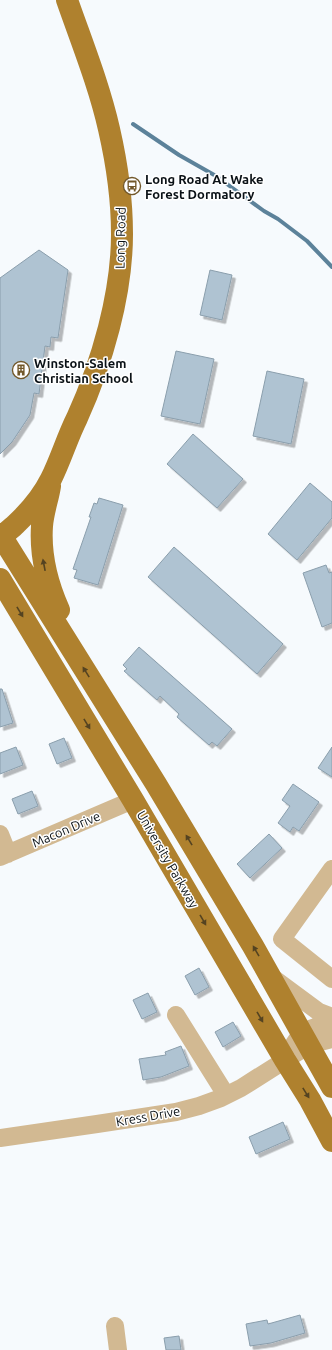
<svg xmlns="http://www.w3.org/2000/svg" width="332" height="1350" viewBox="0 0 332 1350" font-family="Ubuntu,sans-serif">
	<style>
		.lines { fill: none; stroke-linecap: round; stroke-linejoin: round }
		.stream { stroke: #5c829a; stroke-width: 4 }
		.building { fill: #afc3d2; stroke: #8a9eac; filter: url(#shadow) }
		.minor { stroke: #d2b992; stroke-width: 18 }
		.major { stroke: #af812e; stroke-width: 22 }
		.oneway { fill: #544321 }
		.labels { text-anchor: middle; stroke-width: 3; stroke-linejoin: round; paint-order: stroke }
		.poi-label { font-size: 13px; font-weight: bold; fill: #0a1116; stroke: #fff; text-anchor: start }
		.street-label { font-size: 13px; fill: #0a1116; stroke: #fff }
	</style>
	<defs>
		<filter id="shadow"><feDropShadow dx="3.5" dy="3.5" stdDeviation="0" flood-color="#0004"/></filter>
	</defs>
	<rect width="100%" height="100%" fill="#f6fafd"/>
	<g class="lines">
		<path class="stream" d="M133 124 179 155 216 176 264 211 278 219 307 241 332 267"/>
	</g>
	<path class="building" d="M39 250 68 270 58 338 51 337 50 347 45 346 39 394 34 393 30 415 12 442 0 454V278Z
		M210 270 232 275 222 320 200 315Z
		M176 351 214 359 200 424 161 416Z
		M267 371 304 379 291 444 253 436Z
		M193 434 243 479 217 508 167 464Z
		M310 483 332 502V518L297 560 268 534Z
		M99 498 123 505 98 585 74 578 77 570 73 569 91 517H89L94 503 97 504Z
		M174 547 283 644 257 674 148 577Z
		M326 565 329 573 332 572V623L322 627 303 573Z
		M139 647 232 729 217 746 212 742 209 745 177 717 179 714 160 696 157 700 124 671 127 669 123 665Z
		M0 689H2L13 723 0 727Z
		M64 738 72 758 57 764 49 744Z
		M16 747 23 765 0 774V753Z
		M332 747V777L318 768Z
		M293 784 319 802 299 831 293 827 290 832 278 823 290 806 282 800Z
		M32 791 38 806 18 814 12 799Z
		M269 834 282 848 250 878 237 864Z
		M199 968 209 987 195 995 185 976Z
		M148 993 157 1012 142 1019 133 1000Z
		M233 1022 241 1036 223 1047 215 1032Z
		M181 1046 189 1066 161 1077 143 1080 139 1059 166 1055 165 1052Z
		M283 1122 290 1139 256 1154 249 1137Z
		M300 1315 305 1333 271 1343 250 1346 246 1324 267 1320 268 1324Z
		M179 1336 181 1350H166L164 1338Z"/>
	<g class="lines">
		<path class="minor" d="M0 834 8 854
			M0 857 133 800
			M332 869 282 939 332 979
			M273 978 319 1012 332 1017
			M176 1015 226 1095
			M294 1044C302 1030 317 1025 332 1023
			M0 1138 97 1124 176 1112 199 1106 221 1098 241 1088 309 1045 332 1039
			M115 1326 118 1350"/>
		<path class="major" d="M50 486C48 499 43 512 42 526 40 555 47 583 59 610
			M0 534 156 784 253 946 332 1087
			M0 538C5 533 11 529 16 524 29 512 43 495 51 479 61 459 67 438 77 418 102 363 122 294 122 234 122 199 117 164 109 129 99 85 82 43 67 0
			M0 579 133 800 285 1060 310 1100 332 1141"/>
	</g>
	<defs><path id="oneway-solid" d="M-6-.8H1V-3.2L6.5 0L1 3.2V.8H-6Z"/></defs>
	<g class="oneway">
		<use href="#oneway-solid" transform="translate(44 565) rotate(-101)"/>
		<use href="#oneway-solid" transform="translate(20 612) rotate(59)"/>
		<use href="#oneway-solid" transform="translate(86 672) rotate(-122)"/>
		<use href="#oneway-solid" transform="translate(87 724) rotate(59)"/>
		<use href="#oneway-solid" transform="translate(189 840) rotate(-121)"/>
		<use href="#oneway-solid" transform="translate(203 920) rotate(60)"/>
		<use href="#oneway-solid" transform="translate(256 951) rotate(-120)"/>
		<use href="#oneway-solid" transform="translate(260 1017) rotate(60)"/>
		<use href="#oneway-solid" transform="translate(306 1093) rotate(58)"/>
	</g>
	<defs>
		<g id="bus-ring" transform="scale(0.9)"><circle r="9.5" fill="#fff" stroke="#72582a" stroke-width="1.5"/><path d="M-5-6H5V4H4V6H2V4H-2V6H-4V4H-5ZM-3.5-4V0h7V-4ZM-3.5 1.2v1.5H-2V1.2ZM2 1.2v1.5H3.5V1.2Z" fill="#72582a"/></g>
		<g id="building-ring" transform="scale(0.9)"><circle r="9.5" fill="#fff" stroke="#72582a" stroke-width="1.5"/><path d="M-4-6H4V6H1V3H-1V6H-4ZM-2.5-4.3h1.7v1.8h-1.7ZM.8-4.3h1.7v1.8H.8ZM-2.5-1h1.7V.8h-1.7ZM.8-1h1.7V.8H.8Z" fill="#72582a"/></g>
	</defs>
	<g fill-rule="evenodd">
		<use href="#bus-ring" x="132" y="186"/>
		<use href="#building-ring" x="21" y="370"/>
	</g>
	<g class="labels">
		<g class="poi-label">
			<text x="145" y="184">Long Road At Wake<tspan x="145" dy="15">Forest Dormatory</tspan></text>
			<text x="34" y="368">Winston-Salem<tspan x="34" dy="15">Christian School</tspan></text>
		</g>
		<g class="street-label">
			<text transform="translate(120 238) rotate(-89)" y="5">Long Road</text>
			<text transform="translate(66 829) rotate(-23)" y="5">Macon Drive</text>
			<text transform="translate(168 859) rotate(60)" y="5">University Parkway</text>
			<text transform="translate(148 1116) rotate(-10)" y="5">Kress Drive</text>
		</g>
	</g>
</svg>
